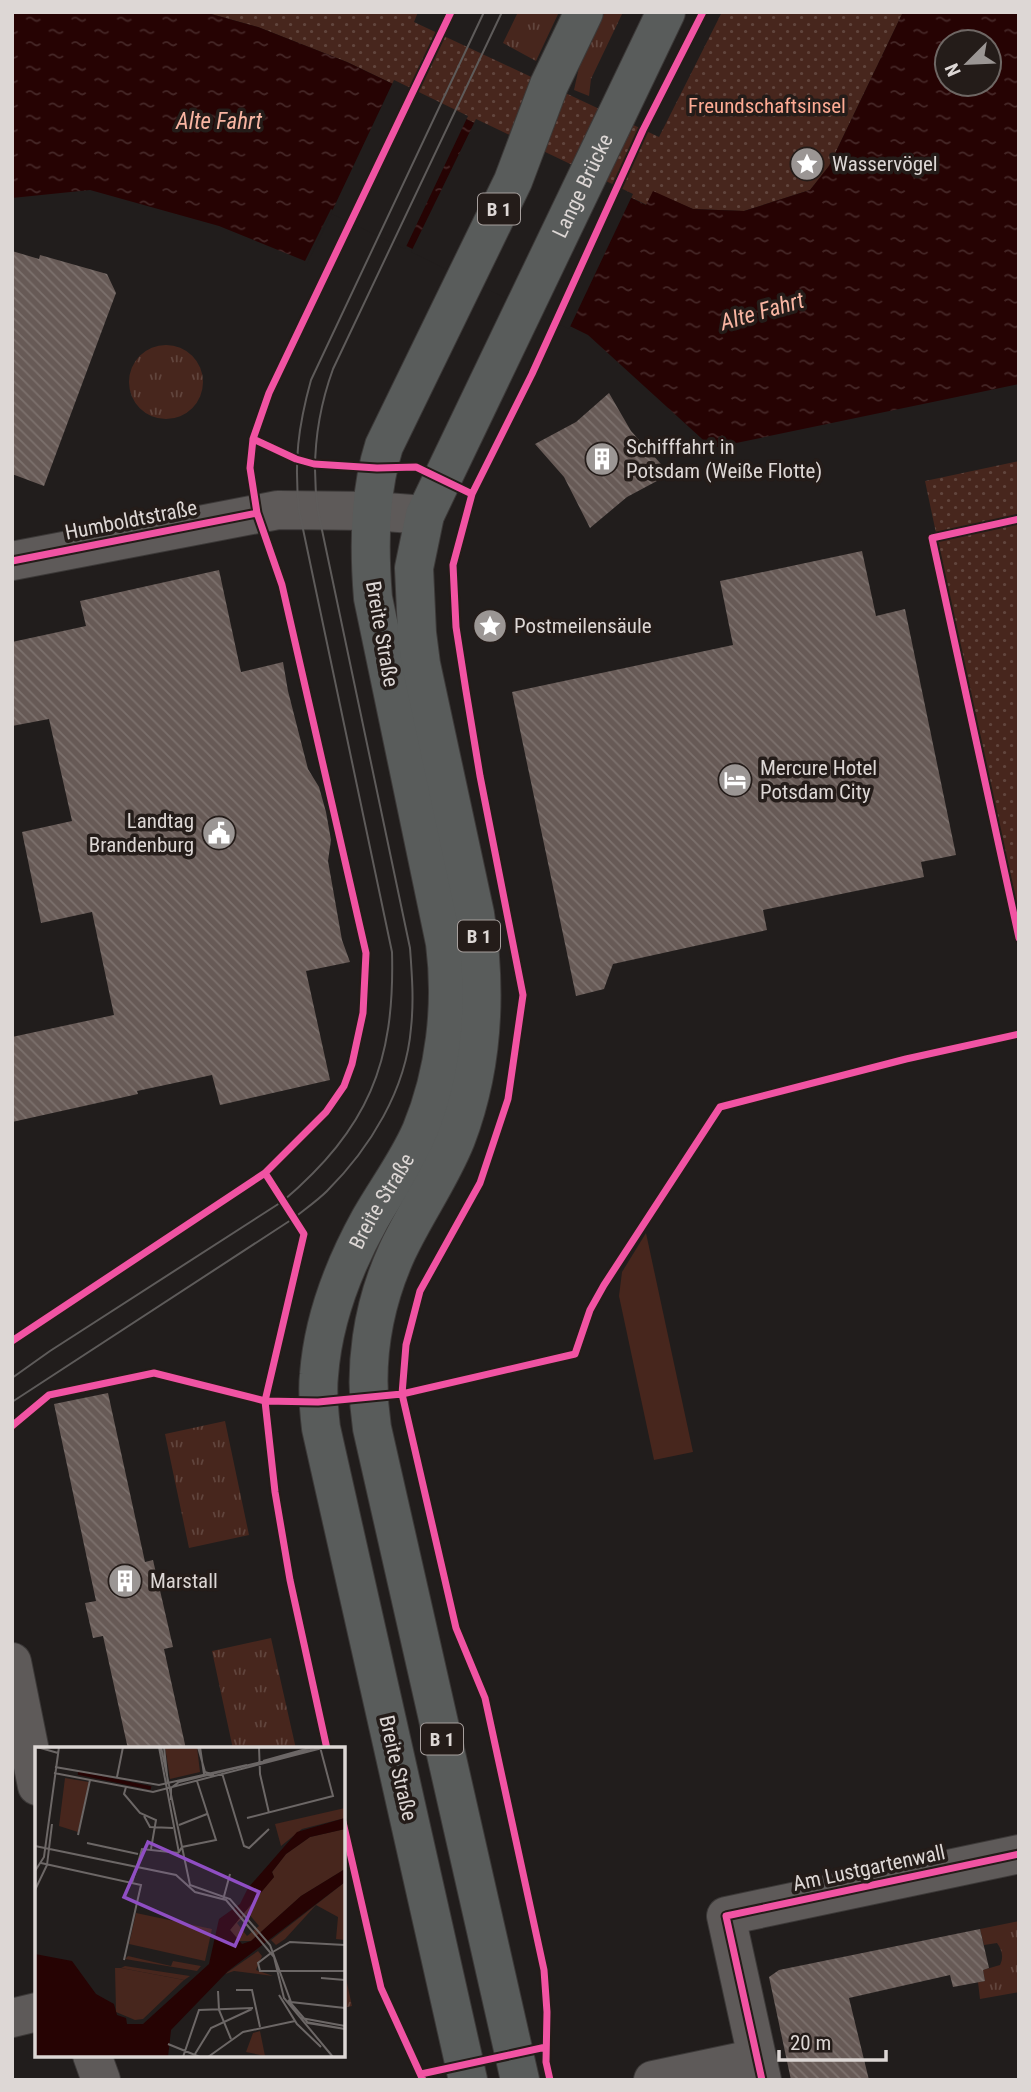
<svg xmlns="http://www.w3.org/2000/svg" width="1031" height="2092" viewBox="0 0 1031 2092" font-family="'Roboto Condensed',sans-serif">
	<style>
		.grass { fill: url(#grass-tufts) }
		.park { fill: url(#park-dots) }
		.pitch { fill: #47261d }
		.water { fill: url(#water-ripples); fill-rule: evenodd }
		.pier { fill: #211d1c }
		.building { fill: url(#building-back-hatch) }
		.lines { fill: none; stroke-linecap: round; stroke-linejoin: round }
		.minor-casing { stroke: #3c3938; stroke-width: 40 }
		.primary-casing { stroke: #3c3938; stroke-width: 40 }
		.minor { stroke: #5e5a59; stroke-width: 38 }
		.primary { stroke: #595c5b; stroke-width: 38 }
		.tram { stroke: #5e5b5a; stroke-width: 2 }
		.cycleway-casing { stroke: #241c19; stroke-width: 11 }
		.cycleway { stroke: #f153a3; stroke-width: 7 }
		.labels { text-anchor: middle; stroke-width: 7; stroke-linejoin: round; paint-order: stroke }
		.shield { fill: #241c19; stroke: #a69f9d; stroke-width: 2 }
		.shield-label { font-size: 19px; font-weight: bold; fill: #ddd7d5 }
		.park-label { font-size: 21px; fill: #feab94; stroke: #241c19 }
		.poi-label { font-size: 21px; fill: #ddd7d5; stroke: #241c19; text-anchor: start }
		.street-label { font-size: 21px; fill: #ddd7d5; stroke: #241c19 }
		.water-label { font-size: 23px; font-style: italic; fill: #f8b5a2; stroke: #241c19 }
		.inset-river { fill: none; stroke: #260303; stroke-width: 3.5 }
		.inset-road { fill: none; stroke: #6c6766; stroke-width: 2 }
		.view { fill: #8f4ec3; fill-opacity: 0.15; stroke: #8f4ec3; stroke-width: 3.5 }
		.inset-edge { fill: none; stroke: #ddd7d5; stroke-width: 3.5 }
	</style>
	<defs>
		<pattern id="grass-tufts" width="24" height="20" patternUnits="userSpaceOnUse" patternTransform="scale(1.75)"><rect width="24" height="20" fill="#47261d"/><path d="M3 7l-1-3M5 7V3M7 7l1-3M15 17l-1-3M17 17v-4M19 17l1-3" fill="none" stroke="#61453d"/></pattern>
		<pattern id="park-dots" width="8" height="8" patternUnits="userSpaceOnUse" patternTransform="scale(1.75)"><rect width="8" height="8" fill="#47261d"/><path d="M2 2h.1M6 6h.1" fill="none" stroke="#61453d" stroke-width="1.8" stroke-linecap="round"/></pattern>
		<pattern id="water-ripples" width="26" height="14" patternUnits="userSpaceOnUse" patternTransform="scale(1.75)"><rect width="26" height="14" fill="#260303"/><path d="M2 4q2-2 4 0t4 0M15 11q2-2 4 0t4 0" fill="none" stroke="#452727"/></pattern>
		<pattern id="building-back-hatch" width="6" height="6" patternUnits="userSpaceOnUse" patternTransform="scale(1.75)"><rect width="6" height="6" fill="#675a56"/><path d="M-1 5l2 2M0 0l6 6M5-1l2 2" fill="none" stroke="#7c716d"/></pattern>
	</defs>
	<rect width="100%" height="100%" fill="#211d1c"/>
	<path class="grass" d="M518 12H559L536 61 503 43Z
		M605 12H623L591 79 589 96 574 90 579 67Z
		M129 382a37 37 0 1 1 74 0a37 37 0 1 1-74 0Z
		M225 1421 249 1535 189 1548 165 1434Z
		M271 1638 296 1749H233L212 1651Z
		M1019 1921V1992L980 1999 978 1982 985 1981 983 1970 1000 1965C1004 1957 1002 1950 997 1943L984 1945 980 1929Z
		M343 1965 352 2006 343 2008Z"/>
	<path class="park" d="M204 12H418L414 22 659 137 722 12H903L829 166 810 190 744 211 693 209 653 192 647 205 347 62 258 27Z
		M1019 461V924L925 481Z"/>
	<path class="pitch" d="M646 1233 693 1452 654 1460 619 1296 622 1272Z"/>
	<path class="water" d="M12 12H204L258 27 347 62 646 205 653 191 693 209 744 211 810 190 829 166 903 12H1019V384L712 448 588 335 331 209 305 261 219 226 90 190 12 198ZM947 42H989V84H947Z"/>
	<path class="pier" d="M394 80 468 116 405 249 332 214 307 264Z
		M476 119 633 194 569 329 411 252Z"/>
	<path class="building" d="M12 251 39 259 40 255 107 274 116 293 44 486 12 474Z
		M609 393 631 431 670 474 627 497 590 528 564 477 535 444 576 422Z
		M862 551 876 616 905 609 956 855 921 862 924 877 763 910 767 930 613 964 604 989 576 996 512 692 733 645 720 581Z
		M219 570 241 672 283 662 288 691 308 769 319 787 326 812 331 840 328 861 342 940 350 962 306 971 330 1080 220 1105 212 1075 137 1091 138 1094 12 1122V1037L114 1015 92 912 41 923 22 832 72 821 49 719 12 726V642L86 626 80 601Z
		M108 1393 145 1562 153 1560 173 1647 164 1649 186 1749H128L103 1636 93 1638 85 1603 96 1601 54 1404Z
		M980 1929 989 1968 983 1970 985 1981 953 1987 950 1975 849 1998 869 2080H791L769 1977 779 1970Z"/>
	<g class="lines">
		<g class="minor-casing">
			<path id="minor" d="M12 561 278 510 373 511 425 515
				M12 1662 37 1786
				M12 2018 37 2012
				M92 2055 101 2080
				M653 2080 757 2058
				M762 2080 726 1916 1019 1854"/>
		</g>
		<g class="primary-casing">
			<g id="primary">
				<path id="s1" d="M468 2080 321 1428C319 1411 317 1393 319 1375 323 1321 344 1266 370 1219 387 1189 407 1163 421 1131 445 1073 453 1006 445 943L373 598C369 550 369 493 384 446L513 181 549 85 584 12"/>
				<path id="s2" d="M520 2080 372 1428C363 1368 372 1307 397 1252 415 1213 440 1179 456 1139 484 1066 487 991 475 914L421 664 417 633 414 568 425 515 666 12"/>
			</g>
		</g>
		<use href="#minor" class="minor"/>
		<use href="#primary" class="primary"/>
		<path class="tram" d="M12 1378 50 1351 283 1201C368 1128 395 1064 392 952L299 510C294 461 298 427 311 380L484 12
			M12 1402 294 1218C305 1209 317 1201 327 1191 370 1148 406 1090 411 1028 414 1001 412 975 410 948L318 511C311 462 316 416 333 369L502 12"/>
		<g class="cycleway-casing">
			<path id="cycleway" d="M253 439 296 459 314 464 377 468 416 467 472 494
				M1019 519 932 538 1019 938
				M12 561 257 513
				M265 1173 304 1234 265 1401 275 1492 290 1580 327 1749
				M12 1341 265 1173 326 1112 344 1086 352 1064 363 1013 366 953 282 585 257 513 250 468 253 439 269 393 451 12
				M12 1426 49 1395 154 1373 265 1401 318 1402 402 1394 575 1354 590 1310 604 1285 720 1107 906 1059 1019 1034
				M343 1822 381 1988 423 2080
				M421 2074 546 2047
				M550 2080 546 2062 547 2012 544 1970 485 1698 456 1628 402 1394 406 1345 420 1291 480 1183 508 1099 523 995 480 776 466 691 456 627 453 565 472 494 532 374 643 130 703 12
				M762 2080 726 1916 1019 1854"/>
		</g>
		<use href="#cycleway" class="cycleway"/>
	</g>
	<defs>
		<g id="sight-disc" transform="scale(1.75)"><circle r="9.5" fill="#9b9694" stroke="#241c19"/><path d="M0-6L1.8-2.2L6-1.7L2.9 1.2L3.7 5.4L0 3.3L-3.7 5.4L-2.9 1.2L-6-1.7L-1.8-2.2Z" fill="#fff"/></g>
		<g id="building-disc" transform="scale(1.75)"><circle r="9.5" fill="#9b9694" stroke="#241c19"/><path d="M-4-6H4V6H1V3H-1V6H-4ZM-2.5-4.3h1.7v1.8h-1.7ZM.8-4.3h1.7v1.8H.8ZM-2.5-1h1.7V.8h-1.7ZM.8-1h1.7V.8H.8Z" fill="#fff"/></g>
		<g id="hotel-disc" transform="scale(1.75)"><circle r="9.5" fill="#9b9694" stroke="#241c19"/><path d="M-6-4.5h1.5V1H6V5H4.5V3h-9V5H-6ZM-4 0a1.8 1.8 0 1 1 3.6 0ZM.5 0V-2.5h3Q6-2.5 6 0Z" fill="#fff"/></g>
		<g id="civic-disc" transform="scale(1.75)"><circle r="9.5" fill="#9b9694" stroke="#241c19"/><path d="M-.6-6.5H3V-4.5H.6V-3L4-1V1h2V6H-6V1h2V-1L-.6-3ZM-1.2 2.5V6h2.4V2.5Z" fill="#fff"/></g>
	</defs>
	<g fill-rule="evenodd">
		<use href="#sight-disc" x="807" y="164"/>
		<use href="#building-disc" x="602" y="459"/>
		<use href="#sight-disc" x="490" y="626"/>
		<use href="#hotel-disc" x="735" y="780"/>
		<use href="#civic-disc" x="219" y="833"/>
		<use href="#building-disc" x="125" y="1581"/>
	</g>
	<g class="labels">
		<g class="shield">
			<rect x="478" y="193.5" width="42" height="31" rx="5"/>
			<rect x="458" y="920.5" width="42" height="31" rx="5"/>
			<rect x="421" y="1723.5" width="42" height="31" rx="5"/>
		</g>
		<g class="shield-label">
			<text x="499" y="216">B 1</text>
			<text x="479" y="943">B 1</text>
			<text x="442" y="1746">B 1</text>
		</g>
		<g class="park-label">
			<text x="767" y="113">Freundschaftsinsel</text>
		</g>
		<g class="poi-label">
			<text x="832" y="171">Wasservögel</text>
			<text x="626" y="454">Schifffahrt in<tspan x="626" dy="24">Potsdam (Weiße Flotte)</tspan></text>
			<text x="514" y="633">Postmeilensäule</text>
			<text x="760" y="775">Mercure Hotel<tspan x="760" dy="24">Potsdam City</tspan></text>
			<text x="194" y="828" text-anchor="end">Landtag<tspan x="194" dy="24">Brandenburg</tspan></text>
			<text x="150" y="1588">Marstall</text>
		</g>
		<g class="street-label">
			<text dy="7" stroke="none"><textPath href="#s2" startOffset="1976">Lange Brücke</textPath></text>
			<text transform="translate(131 520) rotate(-11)" y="7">Humboldtstraße</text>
			<text transform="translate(382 634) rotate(80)" y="7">Breite Straße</text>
			<text dy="7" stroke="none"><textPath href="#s1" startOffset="908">Breite Straße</textPath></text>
			<text transform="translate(398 1768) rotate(77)" y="7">Breite Straße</text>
			<text transform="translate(869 1868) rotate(-12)" y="7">Am Lustgartenwall</text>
		</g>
		<g class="water-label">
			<text x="219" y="129">Alte Fahrt</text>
			<text transform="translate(762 311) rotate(-16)" y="8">Alte Fahrt</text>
		</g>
	</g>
	<g transform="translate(35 1747)">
		<rect width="310" height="310" fill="#211d1c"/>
		<path d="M93 209 136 219 138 214 166 219 162 224 90 212ZM90 219 122 224 155 229 149 233 86 221Z" fill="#47261d"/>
		<path d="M130 0H162L165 25 135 32ZM30 31 54 35 43 85 24 79ZM310 61V71L267 82 246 99 240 77ZM310 82V122L266 149 216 194H204L195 183 197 176 239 130 237 125 251 107 275 90ZM213 166 224 179 212 189 202 176ZM310 135V193L301 192 303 170 281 158 250 192 241 198 236 193ZM101 166 177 182 170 214 94 197ZM223 204 227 209 221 223 238 229 199 224 190 227ZM80 221H86L149 233 108 272 100 273 81 265ZM225 284 230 309 211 305 218 286Z" fill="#47261d" fill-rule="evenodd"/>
		<path d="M310 71V82L275 90 251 107 237 125 239 130 195 183 207 197 216 194 266 149 310 122V135L193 224 136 283 133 310H0V207L37 214 61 247 79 257 82 268 91 271 92 277H108L174 217 184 172 205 157 213 141 262 85Z" fill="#260303"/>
		<path class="inset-river" d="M43 26 116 41"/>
		<path class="inset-road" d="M2 0 23 6M124 0 144 106M126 0 155 138 195 152 235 198 256 255 310 261M129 0 133 37M163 0 170 25 179 28M165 0 169 27M224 0 225 27 234 66M228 14 278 0M20 20 124 38 212 18M19 26 118 45 291 0M187 26 209 99 214 101 234 82M82 30 88 0M91 40 89 47 105 66 121 73 116 102M136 53V41L144 35 288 0M109 69 115 80 138 81M212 71 298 49 285 0M144 78 172 67M43 88 55 33M52 96 103 107M0 99 141 128 160 145 191 153 239 210 249 251 298 310M144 105 147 100 181 93 162 34M6 116 106 138 89 213M0 124 9 110 24 0M97 136 107 102 144 106M0 143 12 118 17 77M188 153 195 127M236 206 255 195 310 198M236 206 223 216 225 224H310M286 231 310 233M201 243H217L225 280M183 244 184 263 196 292M244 248 262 277 286 300M253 253 273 276 310 282M266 271 310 279M271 275 310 282M133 297 165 310M160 307 176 281 217 262M148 310 164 263 218 261M173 310 208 285 260 274"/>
		<path class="view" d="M113 95 224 145 200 199 89 150Z"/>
		<rect width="310" height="310" class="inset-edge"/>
	</g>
	<rect width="1031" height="2092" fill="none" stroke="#ddd7d5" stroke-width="28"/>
	<g transform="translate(968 63) rotate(246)"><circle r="33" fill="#241c19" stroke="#6e6764" stroke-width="2"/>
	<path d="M0-5L12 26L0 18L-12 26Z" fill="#9b9694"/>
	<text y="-10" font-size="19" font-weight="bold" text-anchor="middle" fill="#ddd7d5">N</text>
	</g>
	<path d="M779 2050v10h107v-10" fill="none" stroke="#ddd7d5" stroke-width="3.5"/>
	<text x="790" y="2050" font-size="21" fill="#ddd7d5" stroke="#241c19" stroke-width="5" paint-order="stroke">20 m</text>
</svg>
